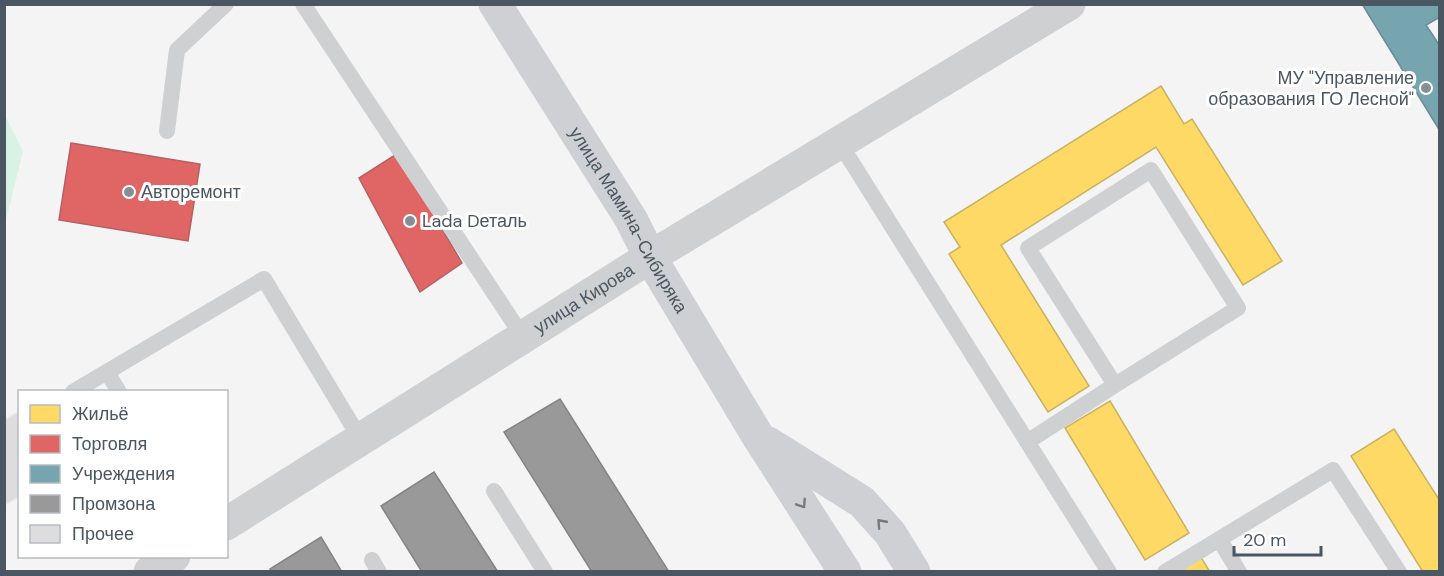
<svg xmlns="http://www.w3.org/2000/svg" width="1444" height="576" viewBox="0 0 1444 576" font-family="'DM Sans',sans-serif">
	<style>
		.green { fill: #d9f2e3 }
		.homes { fill: #ffd966; stroke: #c9b264; stroke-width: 1.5 }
		.shops { fill: #e06666; stroke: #b36164; stroke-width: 1.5 }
		.public { fill: #76a5af; stroke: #698d98; stroke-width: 1.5 }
		.industry { fill: #999; stroke: #818588; stroke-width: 1.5 }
		.building { fill: #ddddde; stroke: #e5e6e7; stroke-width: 1.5 }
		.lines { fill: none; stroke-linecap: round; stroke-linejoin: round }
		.service { stroke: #ced0d2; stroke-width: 16 }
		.minor { stroke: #ced0d2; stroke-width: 33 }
		.tertiary { stroke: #ced0d2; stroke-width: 33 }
		.secondary { stroke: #ced0d4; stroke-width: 33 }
		.oneway { stroke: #727b84 }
		.poi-dot { fill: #868d94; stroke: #fff; stroke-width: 2 }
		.labels { text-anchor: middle; stroke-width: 6; stroke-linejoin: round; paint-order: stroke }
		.poi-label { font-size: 18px; fill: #4a5661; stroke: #fff; text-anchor: start }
		.street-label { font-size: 18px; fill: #4a5661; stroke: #fff }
	</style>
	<rect width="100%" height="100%" fill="#f4f4f4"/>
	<path class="green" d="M5 115 23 151 5 224Z"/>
	<path class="homes" d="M1161 86 1184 124 1192 119 1282 261 1243 285 1156 147 1001 245 1089 386 1048 412 949 254 960 247 944 222Z
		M1110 401 1189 533 1145 560 1065 428Z
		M1394 429 1440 501V572H1423L1351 456Z
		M1199 554 1210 572H1172Z"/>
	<path class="shops" d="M71 143 200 164 188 241 59 220Z
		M398 153 462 263 420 292 359 178Z"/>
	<path class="public" d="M1362 4H1440V17L1426 25 1440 46V131Z"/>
	<path class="industry" d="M560 399 669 572H592L504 432Z
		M434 472 498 572H422L381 506Z
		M321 537 342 572H272L270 569Z"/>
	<path class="building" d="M17 413 20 416V496L4 505V420Z"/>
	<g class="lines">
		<path class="service" d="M303 4 523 337
			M167 131 177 50 226 4
			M839 142 1109 572
			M107 372 119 392
			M73 392 264 279 361 440
			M1027 442 1115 385 1028 248 1151 170 1238 308 1115 385
			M494 491 545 572
			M1219 539 1239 572
			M372 560 379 572
			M1165 572 1333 470 1399 572"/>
		<g class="minor">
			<path id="s1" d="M226 524 650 257"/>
			<path d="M150 572 174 556"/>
		</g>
		<path class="tertiary" d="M650 257 1069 4"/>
		<g class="secondary">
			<path id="s2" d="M495 4 631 219 650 257 759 438 845 572"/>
			<path d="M768 443 862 502 890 533 914 572"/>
		</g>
	</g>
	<defs><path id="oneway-chevron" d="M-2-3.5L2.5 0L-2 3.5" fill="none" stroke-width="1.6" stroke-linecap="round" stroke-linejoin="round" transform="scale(1.5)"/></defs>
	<g class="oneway">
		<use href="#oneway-chevron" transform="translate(802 504) rotate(57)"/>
		<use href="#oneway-chevron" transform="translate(881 523) rotate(-132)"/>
	</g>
	<g class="poi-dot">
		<circle cx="1426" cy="88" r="6"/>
		<circle cx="129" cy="192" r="6"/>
		<circle cx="410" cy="221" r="6"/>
	</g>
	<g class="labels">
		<g class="poi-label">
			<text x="1414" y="84" text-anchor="end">МУ "Управление<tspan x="1414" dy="21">образования ГО Лесной"</tspan></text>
			<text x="141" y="198">Авторемонт</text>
			<text x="422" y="227">Lada Dеталь</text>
		</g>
		<g class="street-label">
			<text dy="6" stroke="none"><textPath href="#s2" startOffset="254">улица Мамина-Сибиряка</textPath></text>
			<text dy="6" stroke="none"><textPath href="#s1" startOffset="423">улица Кирова</textPath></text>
		</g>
	</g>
	<rect width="1444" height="576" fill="none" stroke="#4a5661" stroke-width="12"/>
	<rect x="18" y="390" width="210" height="168" fill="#ffffff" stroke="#b7bbc0" stroke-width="1.5"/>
	<rect x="30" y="405" width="30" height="18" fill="#ffd966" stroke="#b7bbc0" stroke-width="1.5"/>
	<text x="72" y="420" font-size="18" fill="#4a5661">Жильё</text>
	<rect x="30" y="435" width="30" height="18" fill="#e06666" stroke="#b7bbc0" stroke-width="1.5"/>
	<text x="72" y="450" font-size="18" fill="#4a5661">Торговля</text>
	<rect x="30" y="465" width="30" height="18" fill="#76a5af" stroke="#b7bbc0" stroke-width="1.5"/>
	<text x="72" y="480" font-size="18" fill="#4a5661">Учреждения</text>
	<rect x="30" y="495" width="30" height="18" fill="#999999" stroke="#b7bbc0" stroke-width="1.5"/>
	<text x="72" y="510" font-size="18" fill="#4a5661">Промзона</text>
	<rect x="30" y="525" width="30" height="18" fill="#ddddde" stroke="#b7bbc0" stroke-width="1.5"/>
	<text x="72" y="540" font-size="18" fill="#4a5661">Прочее</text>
	<path d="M1234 546v9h87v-9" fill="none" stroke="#4a5661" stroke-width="3"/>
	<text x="1243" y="546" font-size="18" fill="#4a5661" stroke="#ffffff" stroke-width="4.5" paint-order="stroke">20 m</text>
</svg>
